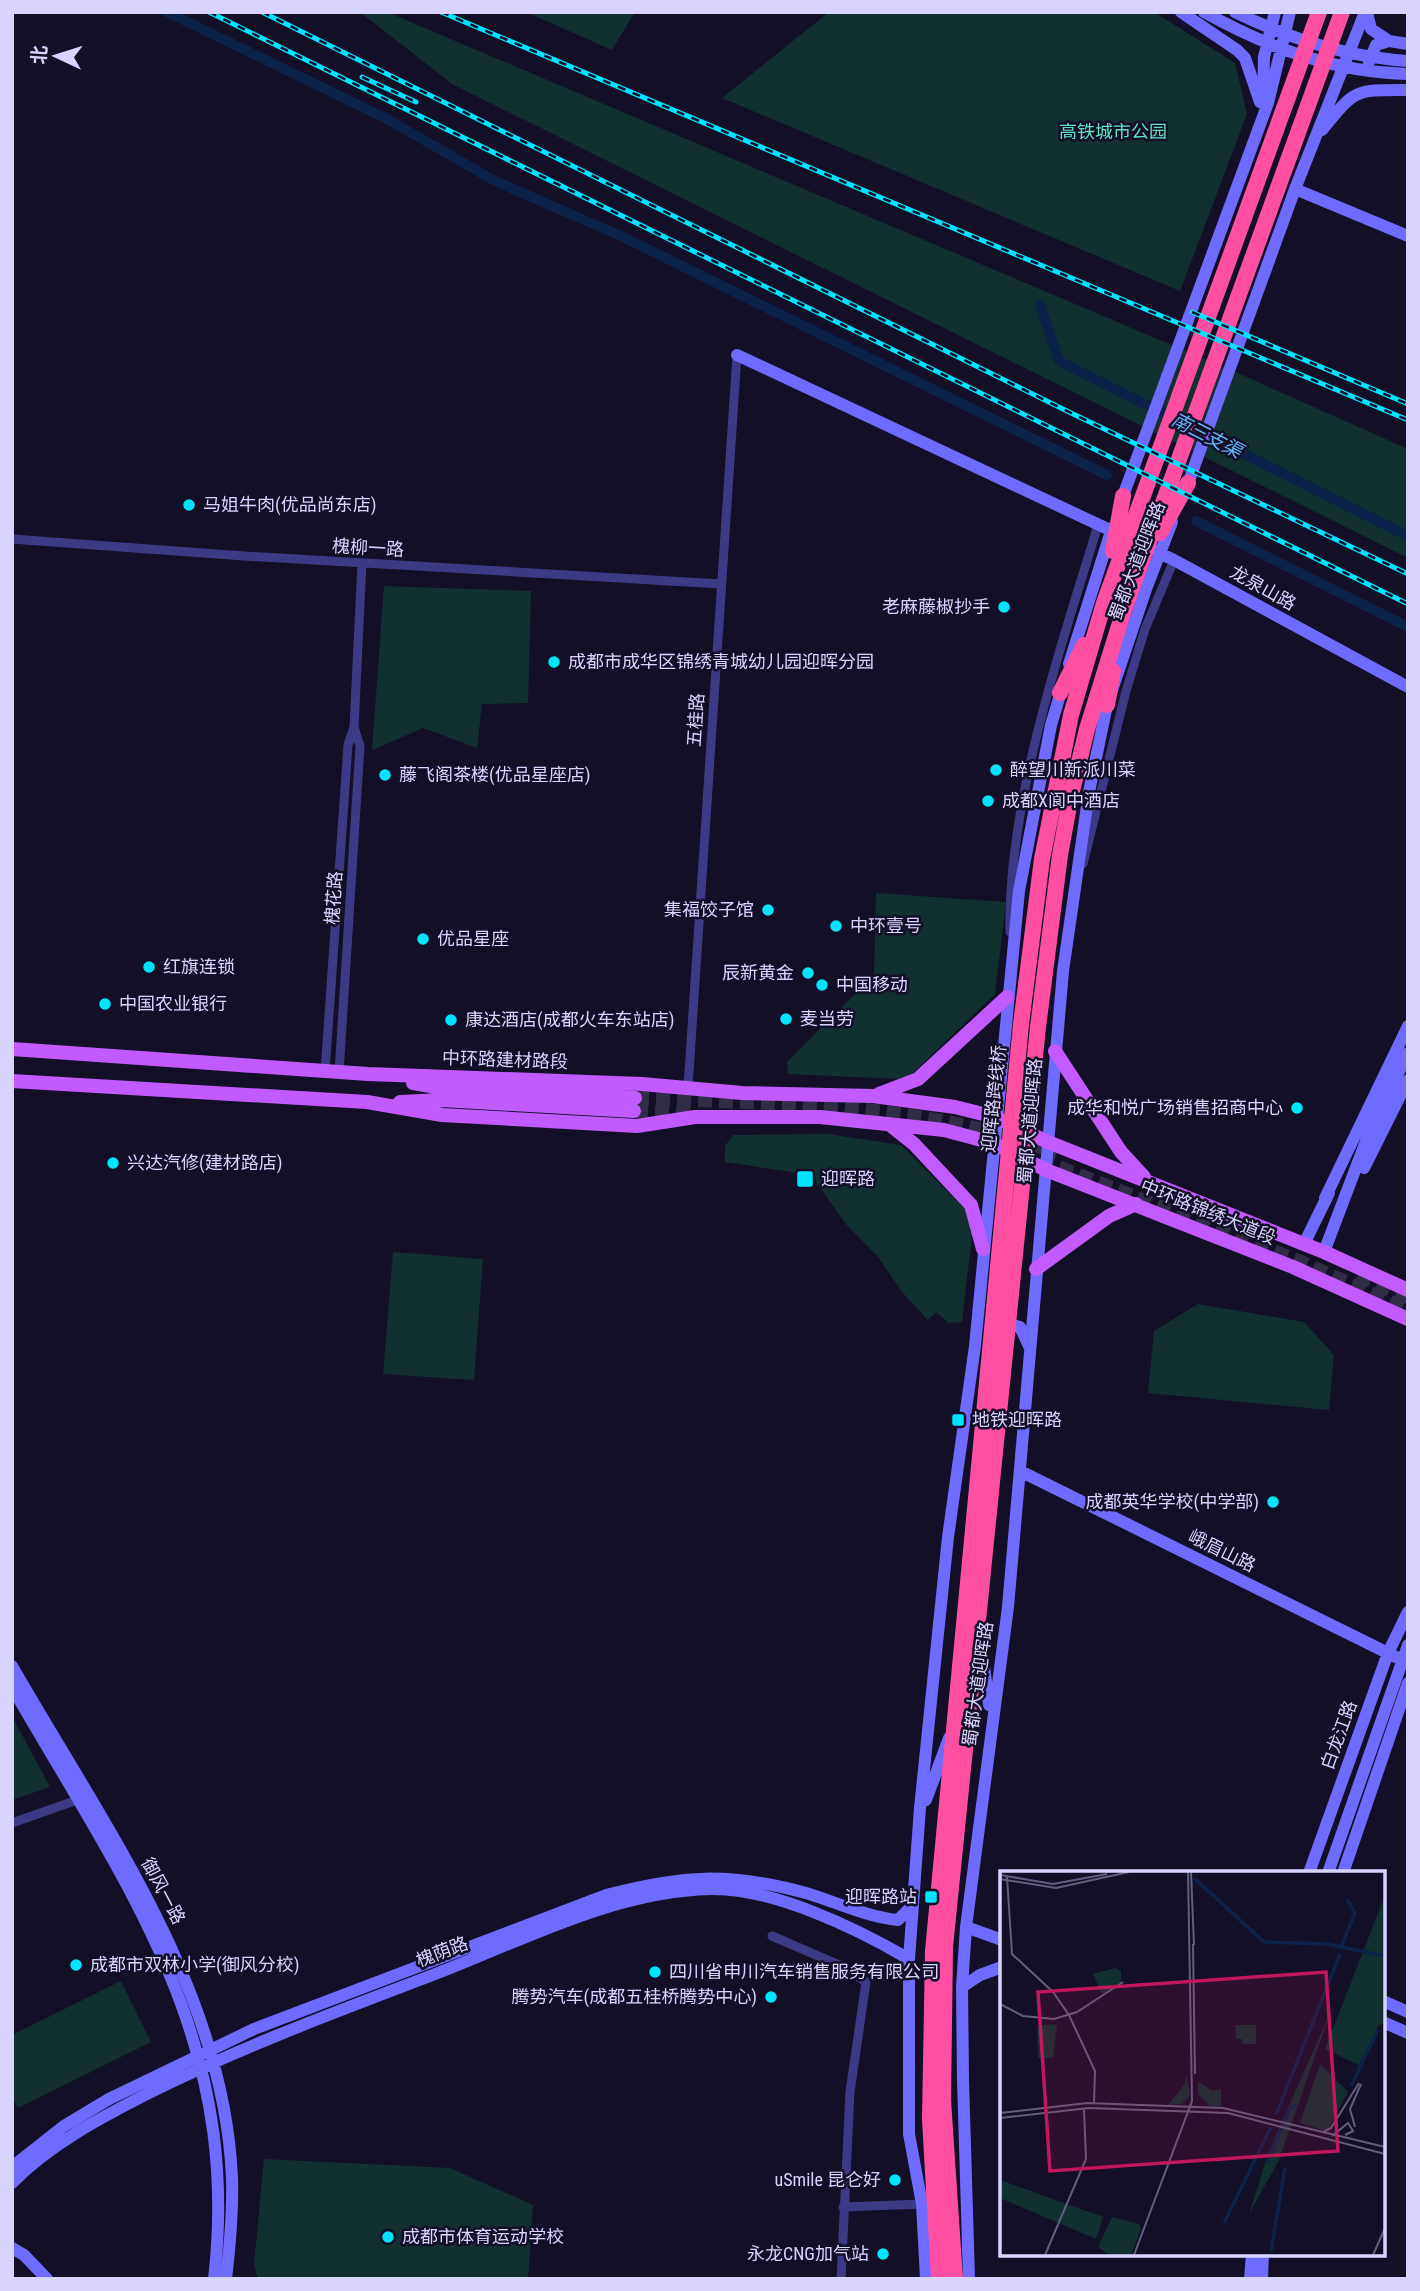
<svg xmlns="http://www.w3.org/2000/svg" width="1420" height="2291" viewBox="0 0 1420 2291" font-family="'Roboto Condensed','Noto Sans SC',sans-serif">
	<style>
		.green { fill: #12302f }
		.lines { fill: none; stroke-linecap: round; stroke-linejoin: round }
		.canal { stroke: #0c2248; stroke-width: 10 }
		.primary-tunnel { stroke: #312d47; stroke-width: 14; stroke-dasharray: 14 7; stroke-linecap: butt }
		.street { stroke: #3d3a85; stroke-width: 9 }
		.secondary { stroke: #6f6bff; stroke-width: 12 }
		.primary { stroke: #c25bff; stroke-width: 14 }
		.highway { stroke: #ff4fa3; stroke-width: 16 }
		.rail-casing { stroke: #00e5ff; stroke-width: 5 }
		.rail { stroke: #130f26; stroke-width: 2.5; stroke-dasharray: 8; stroke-linecap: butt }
		.poi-dot { fill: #00e5ff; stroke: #130f26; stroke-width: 2.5 }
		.labels { text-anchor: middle; stroke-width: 5; stroke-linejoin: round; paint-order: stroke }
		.park-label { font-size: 18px; fill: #5fe0c0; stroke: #130f26 }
		.poi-label { font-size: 18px; fill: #d9d4ff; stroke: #130f26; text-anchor: start }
		.street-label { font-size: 18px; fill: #d9d4ff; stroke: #130f26 }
		.water-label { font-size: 19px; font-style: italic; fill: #62b6ff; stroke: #130f26 }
		.inset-river { fill: none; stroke: #0c2248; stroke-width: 3.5 }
		.inset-road { fill: none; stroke: #625e7d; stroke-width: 2 }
		.view { fill: #c2185b; fill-opacity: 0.15; stroke: #c2185b; stroke-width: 3.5 }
		.inset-edge { fill: none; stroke: #d9d4ff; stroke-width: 3.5 }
	</style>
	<rect width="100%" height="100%" fill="#130f26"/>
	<path class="green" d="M360 12H387L1240 374 1408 449V558L452 84Z
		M526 12H635L612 50Z
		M829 12H1154L1235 63 1247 114 1180 291 722 98Z
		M384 586 531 591 528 703 482 704 477 748 423 728 372 750Z
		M876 893 1006 902 995 994 913 1073 897 1079 788 1074 787 1062 874 975Z
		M828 1134 901 1145 967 1211 973 1227 962 1322 949 1323 936 1312 928 1320 902 1292 878 1257 846 1224 811 1175 725 1162V1146L733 1135Z
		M393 1252 483 1259 474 1380 383 1374Z
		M1198 1304 1304 1322 1334 1355 1329 1410 1148 1393 1154 1331Z
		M12 1716 50 1787 12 1800Z
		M121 1981 151 2042 18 2108 12 2097V2035Z
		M264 2159 450 2168 533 2205 528 2279H258L254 2264Z"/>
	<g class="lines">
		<path class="canal" d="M167 12 387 119 495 181 621 236 1107 475
			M1040 305 1059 361 1408 536
			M1196 521 1408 627"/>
		<path class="primary-tunnel" d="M635 1098C779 1104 920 1101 1057 1153
			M634 1111 695 1113
			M1020 1152 1301 1262 1408 1310
			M1358 1275 1408 1298"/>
		<path class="street" d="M12 539 244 556 721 584
			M1083 864 1126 691 1145 629 1174 560
			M1010 932C1008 800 1060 651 1098 525
			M325 1072 348 745 354 727 362 563
			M339 1072 360 746 354 727
			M688 1087 737 355
			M12 1823 83 1798
			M772 1936 846 1968 866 1982 850 2092 841 2279
			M843 2207 922 2204"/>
		<path class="secondary" d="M1181 12 1237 50 1245 58 1260 102
			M1204 12C1269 48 1333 72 1408 74
			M1235 12C1290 39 1346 57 1408 61
			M1367 12 1371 29 1389 41
			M1369 62 1376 45 1389 41 1408 44
			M1263 102 1264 57 1275 12
			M1322 130C1356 88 1355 90 1408 90
			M1295 189 1408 236
			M737 355 1174 560 1408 687
			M1186 489 1295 189 1365 12
			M1120 504 1268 103 1290 12
			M1069 664 1112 528
			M1364 1168 1408 1080
			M1325 1198 1408 1026
			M1304 1244 1329 1193
			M1324 1252 1371 1128 1408 1053
			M1001 1322 1020 1327 1029 1346
			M1020 1471 1408 1663
			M980 1636 989 1705
			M12 1666C103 1825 224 1989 232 2178 233 2212 230 2245 226 2279
			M12 1687C126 1885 242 2037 214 2279
			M926 1800 949 1738
			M1309 1873 1388 1653 1408 1612
			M1328 1873 1408 1645
			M1343 1873 1408 1683
			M966 1927 1002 1940
			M962 1987 980 1975 1002 1967
			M1383 2001 1408 2012
			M1383 2022 1408 2033
			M12 2167 64 2126 109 2099 254 2029 606 1895C683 1875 729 1872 806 1893 836 1902 867 1917 898 1920L912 1906
			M12 2183C50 2144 102 2117 149 2093 243 2046 341 2010 438 1973 525 1939 616 1891 711 1889 773 1888 856 1928 909 1959
			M12 2248 24 2255 47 2279
			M926 2279 922 2204 909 2134V1959L920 1808 948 1537 975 1346 1019 891 1051 725 1063 685
			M969 2279 963 2079 962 1987 966 1927 1008 1607 1063 971 1089 792 1107 705 1146 589 1172 522
			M1250 2279 1252 2254
			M1262 2279 1263 2254"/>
		<path class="primary" d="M12 1049 368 1074 642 1084 742 1093 873 1096 955 1107 995 1117 1048 1142 1324 1252 1408 1290
			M1055 1051 1121 1152 1144 1177
			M12 1081 367 1102 442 1115 637 1126 695 1117H820L944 1130 993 1143 1046 1170 1293 1267 1408 1319
			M413 1083 442 1088 635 1098
			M879 1094 918 1079 1007 997
			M400 1102 442 1100 634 1111
			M889 1124 914 1144 971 1205 983 1249
			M1036 1269 1109 1216 1136 1204"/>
		<path class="highway" d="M1160 533 1188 483
			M1113 551 1123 496
			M1060 693 1084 645
			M1107 705 1113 671
			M939 2279 930 2119 933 1951 1021 1024 1042 859 1071 715 1104 603 1319 12
			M955 2279 943 2100 945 1947 1038 1027 1060 855 1071 795 1087 729 1124 610 1342 12"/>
		<g class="rail-casing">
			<path id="rail" d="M209 12 1408 604
				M262 12 1073 414 1408 574
				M441 12 1408 420
				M362 77 416 102
				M1192 312 1408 404"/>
		</g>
		<use href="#rail" class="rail"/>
	</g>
	<g class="poi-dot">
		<circle cx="189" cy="505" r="7"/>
		<circle cx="1004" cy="607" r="7"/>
		<circle cx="554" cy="662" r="7"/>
		<circle cx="996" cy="770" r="7"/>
		<circle cx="385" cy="775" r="7"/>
		<circle cx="988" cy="801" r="7"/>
		<circle cx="768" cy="910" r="7"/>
		<circle cx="836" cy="926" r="7"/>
		<circle cx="423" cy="939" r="7"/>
		<circle cx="149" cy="967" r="7"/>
		<circle cx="808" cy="973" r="7"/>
		<circle cx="822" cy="985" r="7"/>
		<circle cx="105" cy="1004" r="7"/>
		<circle cx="786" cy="1019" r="7"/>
		<circle cx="451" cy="1020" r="7"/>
		<circle cx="1297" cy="1108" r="7"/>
		<circle cx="113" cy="1163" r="7"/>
		<rect x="796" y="1170" width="18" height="18" rx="3.5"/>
		<rect x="951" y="1413" width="14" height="14" rx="3.5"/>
		<circle cx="1273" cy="1502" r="7"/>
		<rect x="924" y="1890" width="14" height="14" rx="3.5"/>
		<circle cx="76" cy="1965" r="7"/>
		<circle cx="655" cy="1972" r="7"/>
		<circle cx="771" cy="1997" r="7"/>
		<circle cx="895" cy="2180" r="7"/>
		<circle cx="388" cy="2237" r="7"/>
		<circle cx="883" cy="2254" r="7"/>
	</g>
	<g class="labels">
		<g class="park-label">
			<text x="1113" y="138">高铁城市公园</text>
		</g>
		<g class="poi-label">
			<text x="203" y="511">马姐牛肉(优品尚东店)</text>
			<text x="990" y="613" text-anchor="end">老麻藤椒抄手</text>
			<text x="568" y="668">成都市成华区锦绣青城幼儿园迎晖分园</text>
			<text x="1010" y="776">醉望川新派川菜</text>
			<text x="399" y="781">藤飞阁茶楼(优品星座店)</text>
			<text x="1002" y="807">成都X阆中酒店</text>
			<text x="754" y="916" text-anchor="end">集福饺子馆</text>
			<text x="850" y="932">中环壹号</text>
			<text x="437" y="945">优品星座</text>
			<text x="163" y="973">红旗连锁</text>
			<text x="794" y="979" text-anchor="end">辰新黄金</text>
			<text x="836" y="991">中国移动</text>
			<text x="119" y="1010">中国农业银行</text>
			<text x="800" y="1025">麦当劳</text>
			<text x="465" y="1026">康达酒店(成都火车东站店)</text>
			<text x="1283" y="1114" text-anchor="end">成华和悦广场销售招商中心</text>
			<text x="127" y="1169">兴达汽修(建材路店)</text>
			<text x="821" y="1185">迎晖路</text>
			<text x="972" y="1426">地铁迎晖路</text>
			<text x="1259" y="1508" text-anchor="end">成都英华学校(中学部)</text>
			<text x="917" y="1903" text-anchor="end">迎晖路站</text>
			<text x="90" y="1971">成都市双林小学(御风分校)</text>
			<text x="669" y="1978">四川省申川汽车销售服务有限公司</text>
			<text x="757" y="2003" text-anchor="end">腾势汽车(成都五桂桥腾势中心)</text>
			<text x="881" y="2186" text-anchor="end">uSmile 昆仑好</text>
			<text x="402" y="2243">成都市体育运动学校</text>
			<text x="869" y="2260" text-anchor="end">永龙CNG加气站</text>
		</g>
		<g class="street-label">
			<text transform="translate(368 548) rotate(3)" y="6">槐柳一路</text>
			<text transform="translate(1137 561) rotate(-69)" y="6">蜀都大道迎晖路</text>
			<text transform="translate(1263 588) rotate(29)" y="6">龙泉山路</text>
			<text transform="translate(696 720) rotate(-86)" y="6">五桂路</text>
			<text transform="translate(334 898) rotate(-86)" y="6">槐花路</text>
			<text transform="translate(505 1060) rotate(2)" y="6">中环路建材路段</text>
			<text transform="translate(994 1099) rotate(-84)" y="6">迎晖路跨线桥</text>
			<text transform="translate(1030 1121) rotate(-85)" y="6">蜀都大道迎晖路</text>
			<text transform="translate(1208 1212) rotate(22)" y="6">中环路锦绣大道段</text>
			<text transform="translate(1222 1551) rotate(26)" y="6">峨眉山路</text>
			<text transform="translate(978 1684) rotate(-82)" y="6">蜀都大道迎晖路</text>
			<text transform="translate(1339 1735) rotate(-70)" y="6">白龙江路</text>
			<text transform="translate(163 1891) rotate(62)" y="6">御风一路</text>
			<text transform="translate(442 1952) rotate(-21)" y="6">槐荫路</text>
		</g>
		<g class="water-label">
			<text transform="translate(1207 435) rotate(27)" y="7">南三支渠</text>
		</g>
	</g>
	<g transform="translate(1000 1871)">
		<rect width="385" height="385" fill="#130f26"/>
		<path d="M385 24V152L378 155 361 195 325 178ZM115 97 121 100V111L102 123 93 103ZM330 142 279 289 249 343 269 280ZM57 153 53 187H38L37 155ZM235 154H256V173H242V168H236ZM320 193 348 221 329 257 323 259 300 252ZM186 202 190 224 182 233 168 234 185 213ZM198 210 211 219H221V235H210L198 223ZM0 309 103 346 96 368 0 327ZM112 346 139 353 141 358 131 384H109L98 376Z" fill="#12302f"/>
		<path class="inset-river" d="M194 7 264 71 327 73 385 85M341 76 355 42 347 28M351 215 378 159M276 244 340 83M267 291 290 237 297 234M224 352 271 256M271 380 285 297"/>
		<path class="inset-road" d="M191 1 194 74M0 4 53 13 107 3M7 6 12 83 53 121 69 144 95 200 94 232M0 8 56 17 129 1M193 73 195 203M0 133 23 145 54 148 77 141 123 111M0 242 87 232 223 237 385 276M0 247 89 237 228 242 385 283M355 256 350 238 361 213M323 261 331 257 359 212M332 265 348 252 353 260 345 264M45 384 86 288 84 239M134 384 192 230 188 1M373 384 385 357"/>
		<path class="view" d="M326 101 338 280 50 300 38 121Z"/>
		<rect width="385" height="385" class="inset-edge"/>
	</g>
	<rect width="1420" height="2291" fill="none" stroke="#d9d4ff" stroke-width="28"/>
	<g transform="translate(56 56) rotate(274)" stroke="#130f26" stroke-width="5" paint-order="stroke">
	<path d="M0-5L12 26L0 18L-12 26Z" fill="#d9d4ff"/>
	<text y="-10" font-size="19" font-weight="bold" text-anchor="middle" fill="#d9d4ff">北</text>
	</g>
</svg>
